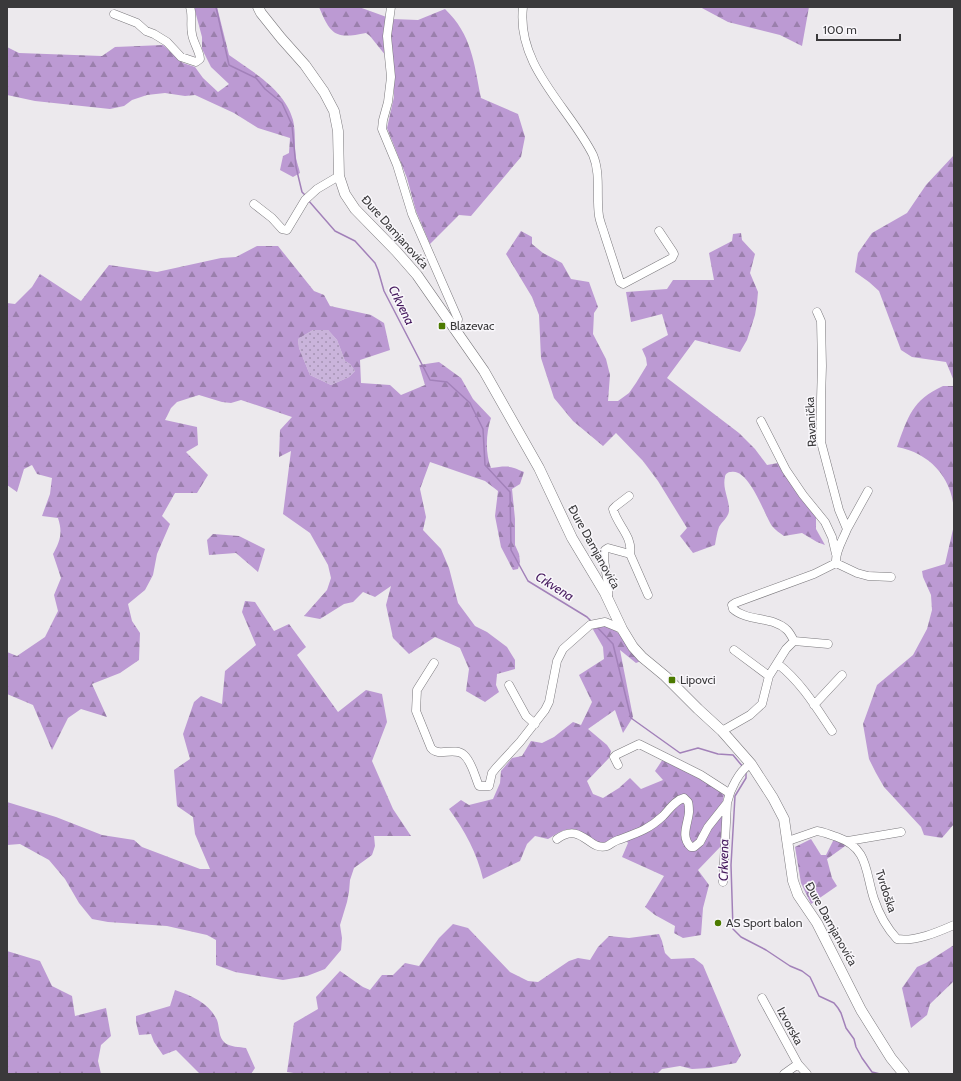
<svg xmlns="http://www.w3.org/2000/svg" width="961" height="1081" viewBox="0 0 961 1081" font-family="Cabin,sans-serif">
	<style>
		.grass { fill: url(#grass-dots) }
		.forest { fill: url(#forest-firs); fill-rule: evenodd }
		.lines { fill: none; stroke-linecap: round; stroke-linejoin: round }
		.stream { stroke: #a281b9; stroke-width: 1.5 }
		.minor-casing { stroke: #7b797d; stroke-width: 9 }
		.major-casing { stroke: #7b797d; stroke-width: 11 }
		.minor { stroke: #fff; stroke-width: 8 }
		.major { stroke: #fff; stroke-width: 10 }
		.poi-dot { fill: #4c7a00; stroke: #f9f7fb; stroke-width: 1.5 }
		.labels { text-anchor: middle; stroke-width: 3; stroke-linejoin: round; paint-order: stroke }
		.street-label { font-size: 12px; fill: #3a393b; stroke: #f9f7fb }
		.poi-label { font-size: 12px; fill: #3a393b; stroke: #f9f7fb; text-anchor: start }
		.water-label { font-size: 13px; font-style: italic; fill: #45195d; stroke: #f9f7fb }
	</style>
	<defs>
		<pattern id="grass-dots" width="8" height="8" patternUnits="userSpaceOnUse"><rect width="8" height="8" fill="#cab4db"/><path d="M2 2h.1M6 6h.1" fill="none" stroke="#a593b3" stroke-width="1.8" stroke-linecap="round"/></pattern>
		<pattern id="forest-firs" width="22" height="20" patternUnits="userSpaceOnUse"><rect width="22" height="20" fill="#bc9ad3"/><path d="M5 1l3.5 6h-7zM16 11l3.5 6h-7z" fill="#9a7fac"/></pattern>
	</defs>
	<rect width="100%" height="100%" fill="#ece9ed"/>
	<path class="grass" d="M313 330H328L337 340 345 361 350 364 355 371 349 377 331 385 310 375 299 348 298 339Z"/>
	<path class="forest" d="M194 7H217L229 55C253 72 285 90 293 120 296 133 294 145 296 158 297 163 299 168 300 173L293 177 280 170 283 156 289 153 290 138 258 128 234 113 195 95 185 96 165 93 147 95 132 100 124 106 110 109 35 101 7 95V47L19 53 102 56 115 47 163 45 183 63 195 67 203 78 218 92 229 84 211 67 202 49V37Z
		M319 7H359L392 19 418 20 445 9C472 35 474 63 481 98L518 114 525 137 521 157 471 216 459 215 430 244 416 211 407 178 387 128 394 97V70L386 56 370 36 366 33C336 39 331 36 319 7Z
		M700 7H809L802 46 780 35 728 22Z
		M954 155V381L946 362 912 357 901 350 879 291 869 282 855 272 858 253 872 233 907 213 926 185Z
		M521 231 532 237V244L543 253 562 263 571 279 589 282 598 307 594 313 593 334 606 359 610 375 608 401H618L629 393 636 383 647 365 646 358 642 349 668 335 662 314 631 322 626 292 667 289 673 280H714L709 253 732 241 733 234 741 233 742 240 755 254 750 273 758 292 757 303 755 315 747 340 740 352 695 340 667 378 739 433 755 449 767 465 778 463 816 516V529L825 545 817 542 802 533 784 536C780 533 775 530 772 526 764 514 749 468 731 472 728 472 725 474 725 477 722 489 730 500 729 511 728 518 722 521 719 527 717 532 716 539 715 545L693 553 680 536 687 528 658 481 643 461 616 433 603 446 573 421 554 398 541 358 539 315 532 297 506 254Z
		M257 246H278L314 291 324 295 330 306 371 315 384 323 390 350 360 360 361 383 390 385 401 395 425 385 419 365 439 362 461 378 473 399 491 418C486 433 485 453 491 468 506 466 509 465 524 472L520 484 512 489 515 519V545L519 554 520 562 518 569 513 570 501 547 495 516 498 491 485 481 430 462 420 489 426 517 423 530 441 549 449 568 458 603 475 626 487 632 507 647 515 660V669L497 674 496 685 499 692 485 702 466 691 469 669 460 648 435 637 409 654 393 638 386 605 391 586 375 597 363 592 353 602 344 604 320 619 304 616 327 590 331 578 328 565 310 533 283 514 291 451 279 457 280 430 292 417 241 400 231 403 222 402 199 395 177 402 171 408 165 420 197 427 198 445 186 452 208 475 197 493H175L162 516 170 524 157 554 153 575 145 590 128 604 132 621 140 633 139 660 120 673 92 684 107 717 81 709 68 718 52 750 33 705 7 694V652L17 656 45 637 58 611 54 595 61 578 53 554C60 541 63 533 58 518L42 516 50 494 52 478 37 474 32 465 24 469 17 492 7 485V303L15 304 32 287 40 274 81 301 109 265 157 272 221 258 236 257ZM313 330H328L337 340 345 361 350 364 355 371 349 377 331 385 310 375 299 348 298 339Z
		M943 386H954V509C951 476 929 453 897 447 908 417 912 400 943 386Z
		M954 525V824L942 838 924 835 921 827 884 787 876 773 869 759 863 724 877 685 913 655 927 629 932 610 931 595 923 577 922 571 945 564Z
		M213 534 239 536 265 549 258 572 236 553 209 555 207 540Z
		M245 601 255 602 274 631 289 624 306 647 297 655 338 712 366 690 382 694 387 722 372 761 393 809 411 836H374L375 846 372 855 354 868 350 880 349 892 347 902 340 925 342 938 341 950 325 969 307 976 283 980 235 972 216 965V940L207 935 167 926 108 922 92 919 79 903 65 879 49 860 20 844 7 845V802L56 817 102 835 134 840 142 847 200 869H210L195 834 193 817 177 806 174 770 190 759 183 734 194 702 201 696 222 704 225 671 256 645 242 612Z
		M607 624 622 636 641 661 636 663 620 650 633 717 623 733 615 710 588 729 607 745 611 751 609 758 587 781 593 794 603 798 619 788 630 778 641 789 663 780 655 771 663 759 720 790 724 795 722 805 726 810 723 844 698 870 709 885 703 908 701 935 683 938 674 933 675 926 655 915 645 907 664 876 622 857 628 843 622 835C617 837 610 842 605 843 593 846 585 829 571 829 563 829 555 835 548 839L535 836 527 844 520 861 483 879C477 853 465 831 449 809L461 800 469 805 493 799 500 783 501 771 512 758 522 756 531 741 542 743 554 737 573 722 581 725 592 702 579 675 604 659 603 647 591 626Z
		M811 839 821 855H826L834 839 848 844 827 859 832 878 837 886 811 904 801 883 795 847Z
		M453 924 468 928 510 972 528 981 538 982 569 961 578 958 590 960 598 947 609 936 629 938 659 934 662 941 665 953 671 959 694 958 703 965 741 1055 736 1063 709 1068 692 1069 680 1066 662 1069 657 1074H300L287 1072 294 1023 318 1009 316 997 340 971 363 987 370 990 382 975H393L405 963 419 966 439 938Z
		M954 945V981L930 1004 927 1015 911 1028 902 988 917 967 926 963Z
		M7 951 40 961 52 986 72 996 75 1016 106 1008 111 1036 101 1045 98 1061 101 1074H7Z
		M175 990C192 996 209 1003 217 1020 220 1028 218 1037 225 1043 230 1047 240 1047 246 1048L255 1068 251 1074H200L176 1050 163 1055 154 1042 151 1034 139 1035 136 1022V1016L170 1006Z"/>
	<g class="lines">
		<path class="stream" d="M216 7 229 65 256 78 265 89 282 103 292 125 296 167 302 192 305 195
			M308 200 335 231 355 241 375 263 378 270 384 291 430 380 447 382 470 403 483 429 485 465 510 492 511 550 528 581 587 617 592 622
			M596 626 613 644 631 718 680 753 698 748 718 754 733 755 743 767
			M746 772V778L735 796 731 865 733 929 741 937 766 950 790 966 802 971 810 977 819 996 834 1003 838 1008 841 1013 846 1028 854 1039 856 1047 862 1058 872 1072 880 1074"/>
		<g class="minor-casing">
			<path id="minor" d="M391 7 387 36 391 77 388 102 383 120 382 129 397 165 412 214 458 319 457 325 454 329
				M523 7C516 66 569 107 593 155 601 174 596 196 599 216 600 222 603 229 605 236 610 251 615 267 620 282L623 284 672 258 674 254 673 252 659 231
				M114 14 137 23 146 31 154 34 167 42 181 57 196 62 200 59C200 52 193 42 192 34 190 25 193 15 190 7
				M254 204 272 218 282 229 287 230 305 200 317 189 339 176
				M761 421 786 470 803 495 825 522 832 537 836 554
				M629 496 616 506 613 509C617 525 633 536 630 554
				M847 529 868 491
				M836 563 857 573 868 576 891 577
				M608 600V584L604 560V552L605 550 608 548 630 554 648 595
				M794 641 828 644
				M734 650 769 676
				M434 663 417 690 416 711 431 748C439 758 454 746 464 755 472 762 475 777 479 786H489L492 773 496 768 520 742 545 710 549 702 557 661 563 649 590 625 605 622 622 629
				M778 664C801 682 816 707 832 731
				M509 685 526 716 535 724
				M814 705 842 675
				M722 731 750 715 762 704 769 676 786 649 794 641C792 637 790 633 787 630 773 616 748 622 733 609L732 605 735 603 814 574 836 563C835 551 843 540 847 529L839 510 821 442V399L822 366 821 321 817 312
				M618 765 614 757 616 755 639 744 701 775 729 793
				M557 839C582 821 589 852 607 846 611 844 614 841 618 840 637 833 648 830 663 816 669 810 675 800 684 798L688 802C689 805 689 808 689 812 688 824 680 837 691 847H694L700 842 708 827 727 803
				M788 841 817 831C824 832 830 835 837 837 869 848 865 872 874 899 879 914 886 927 897 939 915 942 938 932 954 925
				M848 841 901 832
				M723 882 727 803C730 790 739 770 751 764
				M762 998 798 1064 807 1074
				M784 1074 798 1064"/>
		</g>
		<g class="major-casing">
			<path id="major" d="M258 7 261 13 281 38 305 65 324 92 334 111 338 131 339 176 345 194 355 209 396 251 417 275 484 371 539 468 572 538 605 593 622 629 633 647 642 657 665 676 698 709 722 731 751 764 773 798 784 819 793 881 798 895 817 923 861 1010 891 1058 904 1074"/>
		</g>
		<use href="#minor" class="minor"/>
		<use href="#major" class="major"/>
	</g>
	<g class="poi-dot">
		<rect x="438" y="322" width="8" height="8" rx="2"/>
		<rect x="668" y="676" width="8" height="8" rx="2"/>
		<circle cx="718" cy="923" r="4"/>
	</g>
	<g class="labels">
		<g class="street-label">
			<text transform="translate(395 232) rotate(48)" y="4">Đure Damjanovića</text>
			<text transform="translate(811 422) rotate(-93)" y="4">Ravanička</text>
			<text transform="translate(594 547) rotate(61)" y="4">Đure Damjanovića</text>
			<text transform="translate(886 891) rotate(72)" y="4">Tvrdoška</text>
			<text transform="translate(831 924) rotate(61)" y="4">Đure Damjanovića</text>
			<text transform="translate(790 1026) rotate(61)" y="4">Izvorska</text>
		</g>
		<g class="poi-label">
			<text x="450" y="330">Blazevac</text>
			<text x="680" y="684">Lipovci</text>
			<text x="726" y="927">AS Sport balon</text>
		</g>
		<g class="water-label">
			<text transform="translate(402 305) rotate(64)" y="5">Crkvena</text>
			<text transform="translate(555 586) rotate(32)" y="5">Crkvena</text>
			<text transform="translate(723 860) rotate(-89)" y="5">Crkvena</text>
		</g>
	</g>
	<rect width="961" height="1081" fill="none" stroke="#3a393b" stroke-width="16"/>
	<path d="M817 34v6h83v-6" fill="none" stroke="#3a393b" stroke-width="2"/>
	<text x="823" y="34" font-size="12" fill="#3a393b" stroke="#f9f7fb" stroke-width="3" paint-order="stroke">100 m</text>
</svg>
